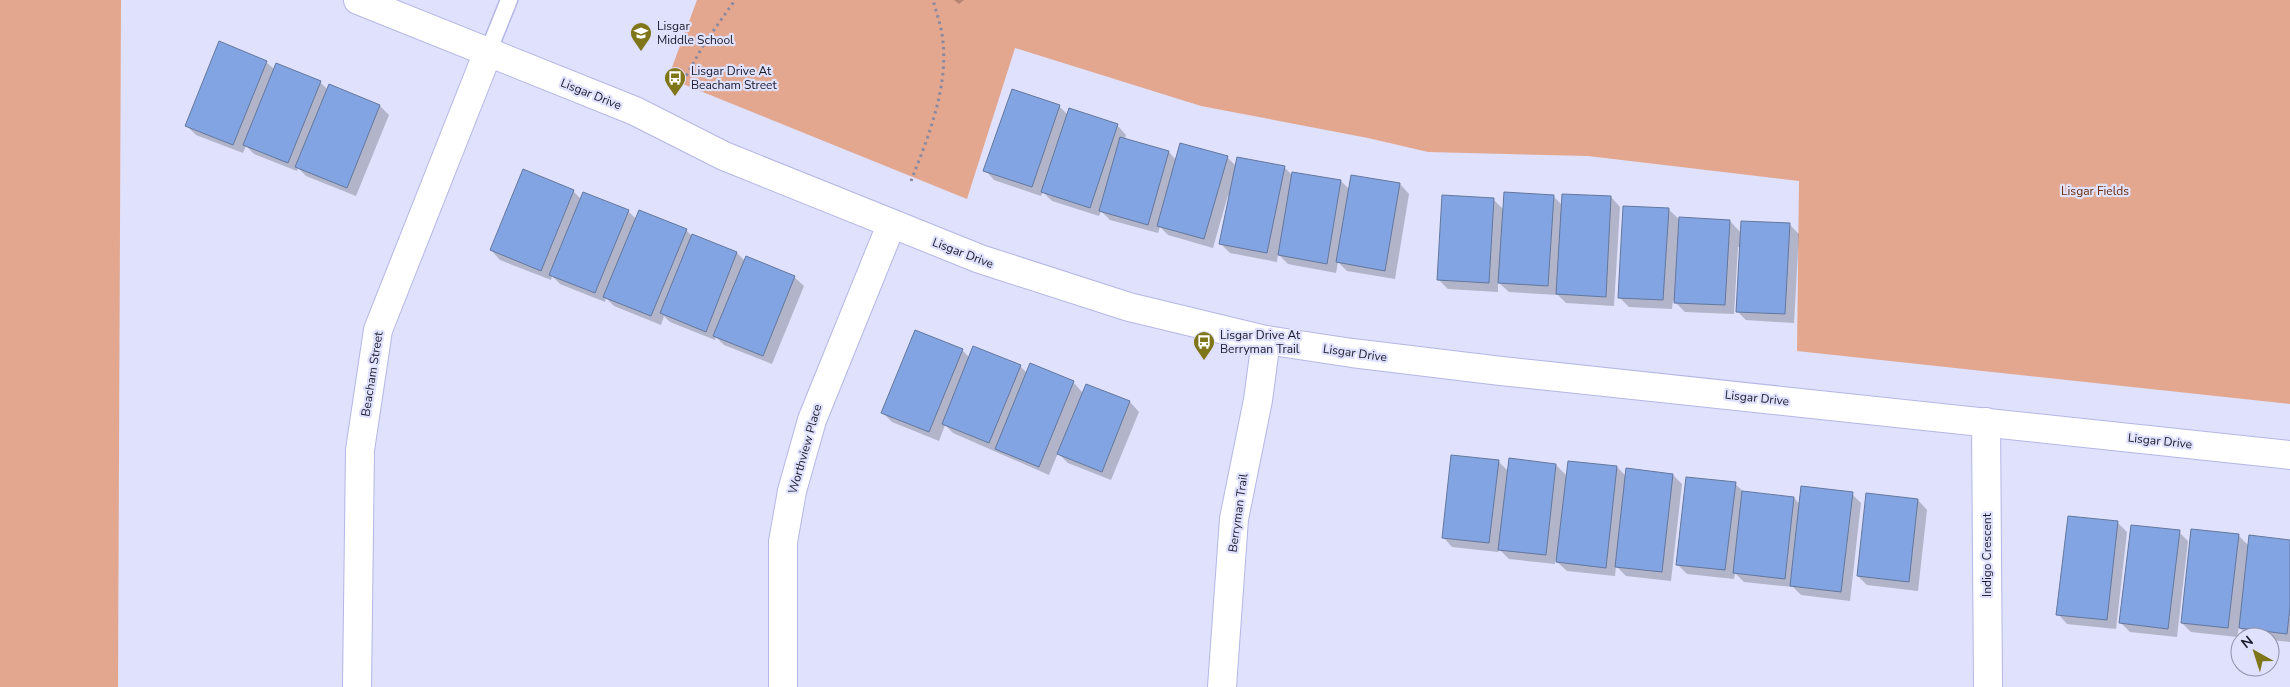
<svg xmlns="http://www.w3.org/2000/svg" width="2290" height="687" viewBox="0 0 2290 687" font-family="'Nunito Sans',sans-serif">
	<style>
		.green { fill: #e3a78f }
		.shadow { fill: #0003 }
		.building { fill: #83a4e2; stroke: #63779d }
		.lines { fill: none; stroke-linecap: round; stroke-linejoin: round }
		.service-casing { stroke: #b5b7e4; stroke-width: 19 }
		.minor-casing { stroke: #b5b7e4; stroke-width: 30 }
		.tertiary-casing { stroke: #b5b7e4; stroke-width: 30 }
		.path { stroke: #8889a0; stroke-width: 3; stroke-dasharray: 2.5 4; stroke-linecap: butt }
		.service { stroke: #fff; stroke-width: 16 }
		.minor { stroke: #fff; stroke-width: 28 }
		.tertiary { stroke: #fff; stroke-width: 28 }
		.labels { text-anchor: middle; stroke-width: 4.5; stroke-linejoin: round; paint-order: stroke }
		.poi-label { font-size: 12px; fill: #1b1b2c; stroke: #dfe1fd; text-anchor: start }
		.street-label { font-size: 12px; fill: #1b1b2c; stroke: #dfe1fd }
		.park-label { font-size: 12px; fill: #6d2b09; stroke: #dfe1fd }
	</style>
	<rect width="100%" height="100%" fill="#dfe1fd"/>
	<path class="green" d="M0 0H121L118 687H0Z
		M697 0H2290V404L1797 351 1799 181 1588 156 1428 152 1368 138 1201 106 1015 48 967 199 668 78Z"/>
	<path class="shadow" d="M954 0H964L959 4Z
		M266 62 275 70 320 82 328 90 380 106 389 115 356 196 306 176 298 168 297 171 254 154 246 146 243 153 196 135 186 125Z
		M1059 106 1068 115 1117 125 1126 135 1125 140 1169 152 1176 160 1227 157 1236 166 1284 167 1293 176 1341 181 1350 190 1352 176 1400 184 1409 194 1395 279 1347 271 1338 262 1336 273 1288 264 1278 254 1277 262 1230 253 1220 243 1230 196 1228 195 1213 248 1168 235 1160 227 1158 233 1110 220 1101 211 1099 216 1052 201 1043 192 1041 196 994 180 985 170Z
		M573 191 581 199 628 211 636 219 686 230 692 236 737 253 745 261 794 277 804 286 772 364 724 345 716 337 715 340 670 322 664 316 661 325 614 306 606 298 605 302 560 284 552 276 551 280 500 260 491 250Z
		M1553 196 1562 205 1611 197 1620 207 1614 306 1566 303 1558 295 1509 292 1498 282V292L1448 289 1439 280 1493 199 1504 210Z
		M1668 209 1680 220 1730 221 1741 233 1789 224 1799 234 1794 323 1746 320 1737 311 1740 247H1738L1734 314 1685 312 1673 300 1672 309 1629 307 1619 297Z
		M962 350 970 358 1020 366 1027 373 1073 382 1083 393 1087 385 1130 402 1139 412 1111 480 1068 463 1058 453 1049 475 953 433 945 425 939 441 892 422 883 413Z
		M1499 462 1509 472 1556 465 1567 476 1569 462 1617 467 1627 477 1673 475 1682 484 1671 581 1626 576 1616 566 1615 576 1567 571 1555 560V564L1509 559 1499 549 1498 552 1452 547 1443 537Z
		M1735 484 1744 492 1794 498 1801 505 1852 494 1861 503 1850 601 1801 595 1793 587 1744 582 1735 573 1734 579 1687 574 1677 564Z
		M1918 500 1927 510 1918 591 1867 585 1858 576Z
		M2118 523 2127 532 2116 629 2067 624 2058 614Z
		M2179 532 2188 541 2177 637 2130 632 2121 623Z
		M2239 536 2249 546 2290 541V642L2270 640V637H2249L2239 627 2237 637 2191 632 2182 623Z"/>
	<path class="building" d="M219 41 267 61 233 145 185 126Z
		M276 63 321 81 288 163 243 145Z
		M329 84 380 105 347 188 295 167Z
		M1012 89 1060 105 1032 187 983 171Z
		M1069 108 1118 124 1090 208 1041 192Z
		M1120 137 1169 151 1148 225 1099 211Z
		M1180 143 1228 156 1204 239 1157 226Z
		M1237 157 1285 166 1267 253 1219 244Z
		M523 169 574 190 541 271 490 250Z
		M1292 172 1341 180 1327 264 1278 255Z
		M1351 175 1400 183 1385 271 1336 262Z
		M583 192 629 210 595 293 549 275Z
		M1504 192 1554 195 1548 286 1498 283Z
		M1562 194 1611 196 1606 297 1556 294Z
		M1442 195 1494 198 1489 283 1437 280Z
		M1623 206 1669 208 1663 300 1618 298Z
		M639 210 687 229 651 316 603 297Z
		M1679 217 1730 220 1725 305 1674 303Z
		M1741 221 1790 223 1785 314 1736 312Z
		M692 234 737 252 706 332 660 313Z
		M746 256 795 276 763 356 713 336Z
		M915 330 963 349 929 432 881 413Z
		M973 346 1021 365 989 443 942 424Z
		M1030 363 1074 381 1039 467 995 449Z
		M1086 384 1130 401 1102 472 1057 454Z
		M1451 455 1499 460 1489 543 1442 538Z
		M1509 458 1556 464 1546 555 1498 550Z
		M1568 461 1617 466 1606 568 1556 562Z
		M1626 468 1673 474 1662 572 1615 567Z
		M1686 477 1736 482 1725 570 1676 565Z
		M1801 486 1853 492 1841 592 1790 586Z
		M1742 491 1794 497 1785 579 1733 573Z
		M1866 493 1918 499 1909 582 1857 576Z
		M2068 516 2118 521 2107 620 2056 615Z
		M2131 525 2180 530 2168 629 2119 623Z
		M2191 529 2239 534 2228 628 2181 623Z
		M2249 535 2290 540V607L2287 634 2239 628Z"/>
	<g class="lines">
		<g class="service-casing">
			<path id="service" d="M488 52 509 0"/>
		</g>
		<g class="minor-casing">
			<path id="minor" d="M1986 422 1988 687
				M357 687 360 450 378 330 488 52
				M783 687V542L792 491 812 420 891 225
				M1222 687 1234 519 1258 400 1266 340"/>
		</g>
		<g class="tertiary-casing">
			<path id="tertiary" d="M358 0 635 111 724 156 980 259 1129 307 1266 340 1352 353 1501 371 2290 455"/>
		</g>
		<path class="path" d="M680 87 704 44 735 0
			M911 181C929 135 950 84 942 34 940 23 936 11 933 0"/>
		<use href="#service" class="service"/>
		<use href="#minor" class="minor"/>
		<use href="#tertiary" class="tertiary"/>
	</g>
	<defs>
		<g id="school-pin" transform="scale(1.125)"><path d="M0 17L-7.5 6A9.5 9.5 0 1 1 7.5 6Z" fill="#7f7519" stroke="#dfe1fd"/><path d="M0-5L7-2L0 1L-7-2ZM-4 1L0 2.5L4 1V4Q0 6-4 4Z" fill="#fff"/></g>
		<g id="bus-pin" transform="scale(1.125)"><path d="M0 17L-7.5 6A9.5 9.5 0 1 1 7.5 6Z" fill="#7f7519" stroke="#dfe1fd"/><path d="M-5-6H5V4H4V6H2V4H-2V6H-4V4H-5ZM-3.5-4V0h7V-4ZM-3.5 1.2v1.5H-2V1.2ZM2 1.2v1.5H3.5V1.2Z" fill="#fff"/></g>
	</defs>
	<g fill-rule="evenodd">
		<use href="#school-pin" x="641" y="33"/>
		<use href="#bus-pin" x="675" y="78"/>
		<use href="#bus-pin" x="1204" y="342"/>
	</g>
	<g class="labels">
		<g class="poi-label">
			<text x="657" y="30">Lisgar<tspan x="657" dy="14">Middle School</tspan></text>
			<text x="691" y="75">Lisgar Drive At<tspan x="691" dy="14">Beacham Street</tspan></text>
			<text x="1220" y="339">Lisgar Drive At<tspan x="1220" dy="14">Berryman Trail</tspan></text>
		</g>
		<g class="street-label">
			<text transform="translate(591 94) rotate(22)" y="4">Lisgar Drive</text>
			<text transform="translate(963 253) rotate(21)" y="4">Lisgar Drive</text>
			<text transform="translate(1355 353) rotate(8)" y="4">Lisgar Drive</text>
			<text transform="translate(372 374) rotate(-81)" y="4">Beacham Street</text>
			<text transform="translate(1757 398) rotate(6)" y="4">Lisgar Drive</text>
			<text transform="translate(2160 441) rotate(6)" y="4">Lisgar Drive</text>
			<text transform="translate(805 449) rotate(-74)" y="4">Worthview Place</text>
			<text transform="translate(1238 513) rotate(-82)" y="4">Berryman Trail</text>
			<text transform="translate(1987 555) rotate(-90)" y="4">Indigo Crescent</text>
		</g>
		<g class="park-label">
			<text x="2095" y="195">Lisgar Fields</text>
		</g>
	</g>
	<g transform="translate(2255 652) rotate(321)"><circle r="24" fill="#dfe1fd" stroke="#9192a9"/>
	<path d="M0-4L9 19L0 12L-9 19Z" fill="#7f7519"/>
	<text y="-8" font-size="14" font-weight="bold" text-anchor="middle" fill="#1b1b2c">N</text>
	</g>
</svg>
